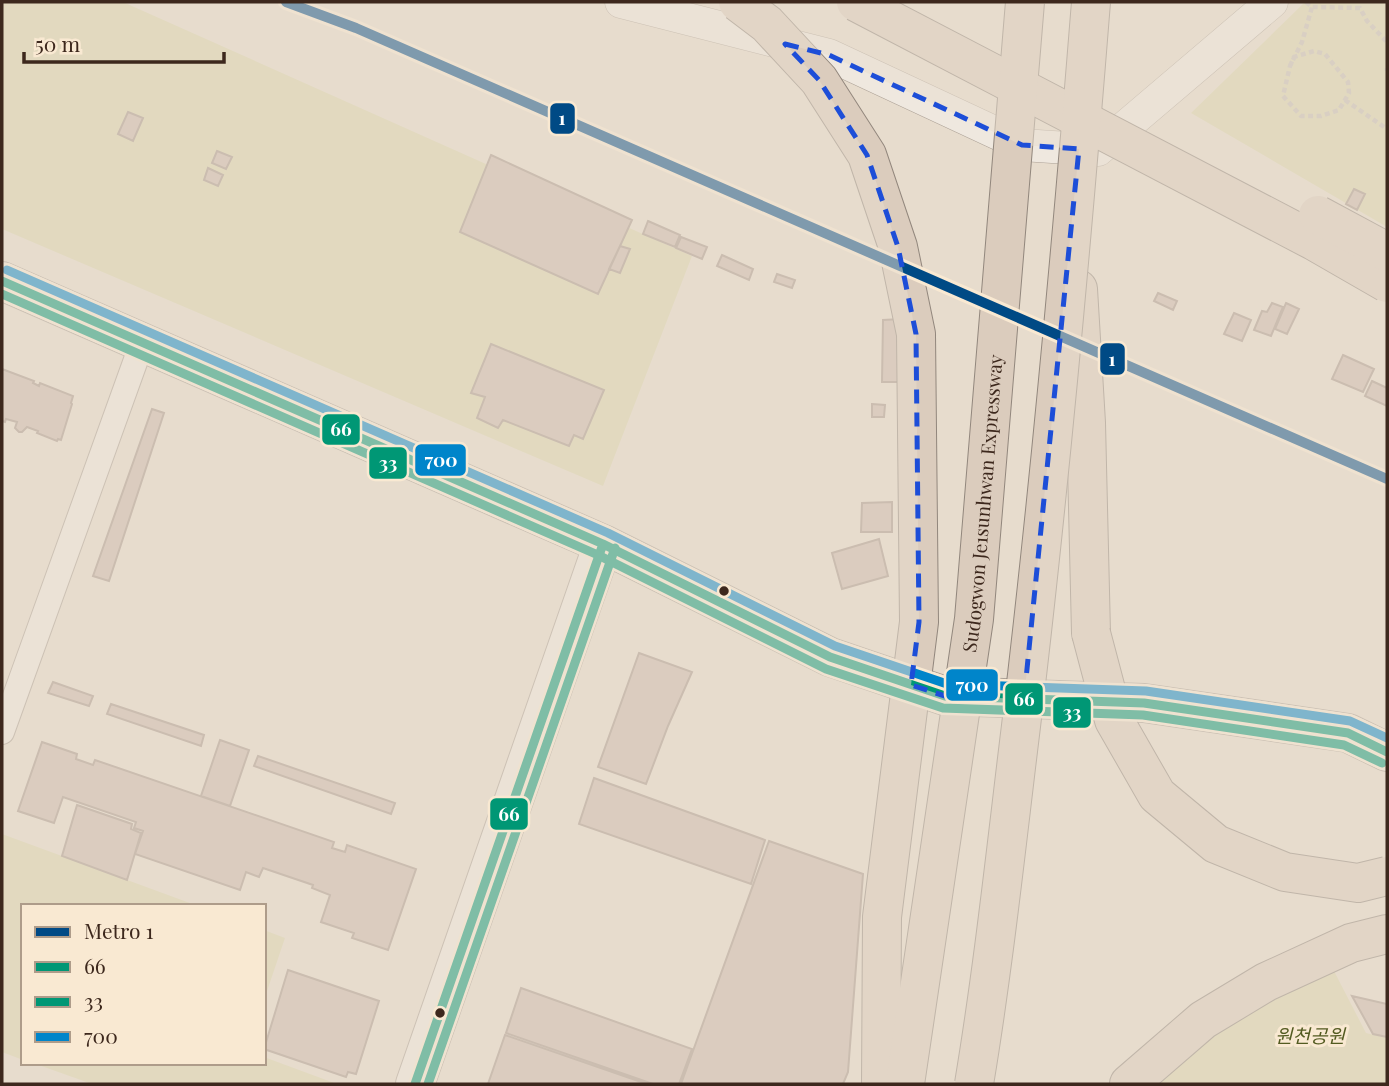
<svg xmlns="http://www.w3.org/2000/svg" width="1389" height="1086" viewBox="0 0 1389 1086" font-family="'Playfair Display','Noto Sans KR',serif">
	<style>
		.green { fill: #dbd6ae }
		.building { fill: #ccb9ad; stroke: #a8978c; stroke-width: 2 }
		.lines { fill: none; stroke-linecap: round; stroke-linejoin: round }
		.pedestrian-casing { stroke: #aca196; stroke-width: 26 }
		.minor-casing { stroke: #aca196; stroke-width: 33 }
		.tertiary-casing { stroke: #aca196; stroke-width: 40 }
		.motorway-casing { stroke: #92877d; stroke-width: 40 }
		.path { stroke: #c7bfb6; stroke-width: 4.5; stroke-dasharray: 5 3.5; stroke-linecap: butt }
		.pedestrian { stroke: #efe8df; stroke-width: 24 }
		.minor { stroke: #efe8df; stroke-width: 32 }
		.tertiary { stroke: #efe8df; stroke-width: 38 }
		.motorway { stroke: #dbccbd; stroke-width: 38 }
		.motorway-bridge-casing { stroke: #92877d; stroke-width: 40; stroke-linecap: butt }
		.motorway-bridge { stroke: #dbccbd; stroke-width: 38 }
		.bus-1-casing { stroke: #f9e9d2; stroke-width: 14 }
		.bus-2-casing { stroke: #f9e9d2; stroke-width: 14 }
		.bus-3-casing { stroke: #f9e9d2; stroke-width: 14 }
		.bus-1 { stroke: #009775; stroke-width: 9 }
		.bus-2 { stroke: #009775; stroke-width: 9 }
		.bus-3 { stroke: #0085ca; stroke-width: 9 }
		.metro-1-casing { stroke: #f9e9d2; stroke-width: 16 }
		.metro-1 { stroke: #004a85; stroke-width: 10 }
		.marked { fill: none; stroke: #1d4ed8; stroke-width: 5; stroke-dasharray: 14 9; stroke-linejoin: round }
		.bus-dot { fill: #3d281d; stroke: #f9e9d2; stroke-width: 2.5 }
		.labels { text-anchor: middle; stroke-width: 6; stroke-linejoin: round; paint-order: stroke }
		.street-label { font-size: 19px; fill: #3d281d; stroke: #f9e9d2 }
		.park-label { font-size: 19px; font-style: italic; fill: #535b21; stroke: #f9e9d2 }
		.line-badge { stroke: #f9e9d2; stroke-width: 2.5 }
		.badge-label { font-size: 19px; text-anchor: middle; font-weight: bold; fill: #fff }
	</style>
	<rect width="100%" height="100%" fill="#e7dccd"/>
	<path class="green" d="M2 2H123L692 256 603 486 2 229Z
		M1305 2H1384L1387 5V227L1191 113Z
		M2 834 198 906H23V1060L2 1052Z
		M264 930 285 938 264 1000Z
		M1334 971 1366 1033 1387 1038V1084H1159L1213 1034 1256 1006Z
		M264 1057 337 1084H92L33 1063H264Z"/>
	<path class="building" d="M128 112 143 118 133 141 118 134Z
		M217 151 232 157 226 169 212 163Z
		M491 155 632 220 598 294 460 232Z
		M208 168 223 175 218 186 204 180Z
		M1354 189 1365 194 1357 210 1346 204Z
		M648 221 680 235 675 247 643 234Z
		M681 237 707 247 702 259 676 248Z
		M620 246 630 249 620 273 609 269Z
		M722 255 753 269 749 280 717 266Z
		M777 274 795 280 792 288 774 282Z
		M1158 293 1177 301 1173 310 1154 301Z
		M1272 303 1283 307 1271 336 1254 330 1262 311 1267 312Z
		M1286 303 1299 309 1287 334 1275 329Z
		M1234 313 1251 320 1242 341 1224 334Z
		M901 319 900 382H882L883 320Z
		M491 344 604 390 583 439 574 435 569 446 503 420 498 428 477 418 485 397 471 393Z
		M1343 355 1374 369 1363 392 1332 379Z
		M2 369 34 381 33 383 39 386 40 383 73 396 71 403 72 404 61 440 58 439 57 441 37 433 38 431 27 427 22 432H19L15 428 17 422 6 419 5 422 2 421Z
		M1372 381 1387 388V406L1365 396Z
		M872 404 885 405 884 417H872Z
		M152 409 164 413 109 581 93 576Z
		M892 502V532H861L862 503Z
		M879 539 888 576 842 589 832 553Z
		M639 653 692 672 668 726 646 784 598 767Z
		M53 682 93 696 89 706 48 693Z
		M111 704 204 735 201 746 107 714Z
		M220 740 249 750 230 806 201 796Z
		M42 742 77 754 76 759 93 765 95 760 334 842 332 848 345 852 347 845 416 869 388 950 352 938 354 933 321 922 330 895 312 888 313 885 263 868 259 877 246 872 240 890 135 854 143 831 134 828 136 822 63 797 54 823 18 811Z
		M258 756 395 803 391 814 254 766Z
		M594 778 765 840 751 884 579 824Z
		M77 805 132 824 131 829 141 833 127 880 62 856Z
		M769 841 863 874 848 1072 843 1084H681Z
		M288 970 379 1001 356 1074 348 1072 346 1077 264 1049Z
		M521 988 692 1049 679 1084H653L506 1033Z
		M1352 996 1387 1004V1037L1373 1034Z
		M505 1035 647 1084H488Z"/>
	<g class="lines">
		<g class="pedestrian-casing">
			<path id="pedestrian" d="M2 732 142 343"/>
		</g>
		<g class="minor-casing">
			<path id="minor" d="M621 2 829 55 1022 145 1098 150 1272 2"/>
		</g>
		<g class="tertiary-casing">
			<path id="tertiary" d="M2 281 603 544 830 657 945 696 1144 703 1348 733 1387 752
				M415 1084 603 544"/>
		</g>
		<g class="motorway-casing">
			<path id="motorway" d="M1078 289 1086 423 1091 633
				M1129 1084 1203 1020 1266 982 1351 943 1387 934"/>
		</g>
		<path class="path" d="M1306 2 1312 7 1360 8 1367 21 1387 42
			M1290 66 1294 57 1314 51 1325 54 1348 82 1349 93 1339 110 1321 116H1301L1283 96 1290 66 1302 42 1312 7
			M1387 68V71
			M1345 100 1387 129"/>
		<use href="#pedestrian" class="pedestrian"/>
		<use href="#minor" class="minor"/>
		<use href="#tertiary" class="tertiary"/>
		<use href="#motorway" class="motorway"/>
		<g class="motorway-bridge-casing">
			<g id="motorway-bridge">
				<path d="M738 2 767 24 819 80 867 155 898 247 916 334 919 622 882 917 881 1084"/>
				<path d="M856 2 1314 241 1387 283"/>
				<path d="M1318 215 1387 252"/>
				<path d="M1091 633 1114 720 1157 795 1216 844 1285 872 1358 883 1387 876"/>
				<path id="s1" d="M905 1084 974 619 1025 2"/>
				<path d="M974 1084C992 976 1004 867 1017 759 1048 507 1071 254 1091 2"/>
			</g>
		</g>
		<use href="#motorway-bridge" class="motorway-bridge"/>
		<g class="bus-1-casing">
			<path id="bus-1" d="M2 281 603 544 830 657 945 696 1144 703 1348 733 1387 752
				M415 1084 603 544"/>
		</g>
		<g class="bus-2-casing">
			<path id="bus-2" d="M2 294 598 555 826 669 943 708 1143 715 1344 745 1382 763
				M428 1084 615 548"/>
		</g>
		<g class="bus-3-casing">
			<path id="bus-3" d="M7 270 608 533 835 646 947 684 1146 691 1350 721 1387 738"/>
		</g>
		<use href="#bus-1" class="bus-1"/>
		<use href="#bus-2" class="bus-2"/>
		<use href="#bus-3" class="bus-3"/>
		<g class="metro-1-casing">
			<path id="metro-1" d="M286 2 356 28 1387 479"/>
		</g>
		<use href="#metro-1" class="metro-1"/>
	</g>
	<path d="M0 0H1389V1086H0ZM785 44 829 55 1022 145 1079 149 1024 699 945 696 911 685 919 622 916 334 898 247 867 155 819 80Z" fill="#e7dccd" fill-opacity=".55" fill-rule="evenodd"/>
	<path class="marked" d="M785 44 829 55 1022 145 1079 149 1024 699 945 696 911 685 919 622 916 334 898 247 867 155 819 80Z"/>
	<g class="bus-dot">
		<circle cx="724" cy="591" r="6"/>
		<circle cx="440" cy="1013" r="6"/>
	</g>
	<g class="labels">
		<g class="street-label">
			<text dy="7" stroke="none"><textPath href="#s1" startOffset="586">Sudogwon Je1sunhwan Expressway</textPath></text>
		</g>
		<g class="park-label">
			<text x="1310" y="1043">원천공원</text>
		</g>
	</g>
	<g class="line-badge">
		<rect x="549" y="102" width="27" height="33" rx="7" fill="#004a85"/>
		<rect x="1099" y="342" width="27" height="34" rx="7" fill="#004a85"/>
		<rect x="321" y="413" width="40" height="33" rx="7" fill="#009775"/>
		<rect x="414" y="443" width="53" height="34" rx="7" fill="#0085ca"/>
		<rect x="368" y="446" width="40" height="34" rx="7" fill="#009775"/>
		<rect x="945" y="668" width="54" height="34" rx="7" fill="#0085ca"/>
		<rect x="1004" y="682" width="40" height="34" rx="7" fill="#009775"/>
		<rect x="1052" y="696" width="40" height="33" rx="7" fill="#009775"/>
		<rect x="489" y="797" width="40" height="34" rx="7" fill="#009775"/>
	</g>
	<g class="badge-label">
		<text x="562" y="125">1</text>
		<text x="1112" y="366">1</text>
		<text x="341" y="436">66</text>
		<text x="441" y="467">700</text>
		<text x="388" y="470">33</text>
		<text x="972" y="692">700</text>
		<text x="1024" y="706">66</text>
		<text x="1072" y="719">33</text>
		<text x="509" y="821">66</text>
	</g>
	<rect width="1389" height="1086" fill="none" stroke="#3d281d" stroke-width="7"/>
	<rect x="21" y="904" width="245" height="161" fill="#f9e9d2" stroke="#ae9c8a" stroke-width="2"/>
	<rect x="35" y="927" width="35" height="10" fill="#004a85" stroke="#ae9c8a" stroke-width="2"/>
	<text x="84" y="939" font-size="21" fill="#3d281d">Metro 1</text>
	<rect x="35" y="962" width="35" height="10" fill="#009775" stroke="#ae9c8a" stroke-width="2"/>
	<text x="84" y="974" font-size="21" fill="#3d281d">66</text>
	<rect x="35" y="997" width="35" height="10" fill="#009775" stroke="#ae9c8a" stroke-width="2"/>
	<text x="84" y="1009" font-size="21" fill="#3d281d">33</text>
	<rect x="35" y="1032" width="35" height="10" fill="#0085ca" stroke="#ae9c8a" stroke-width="2"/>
	<text x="84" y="1044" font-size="21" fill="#3d281d">700</text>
	<path d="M24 52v10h200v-10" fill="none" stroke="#3d281d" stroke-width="3.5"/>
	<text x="35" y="52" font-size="21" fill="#3d281d" stroke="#f9e9d2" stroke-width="5" paint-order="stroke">50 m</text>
</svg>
